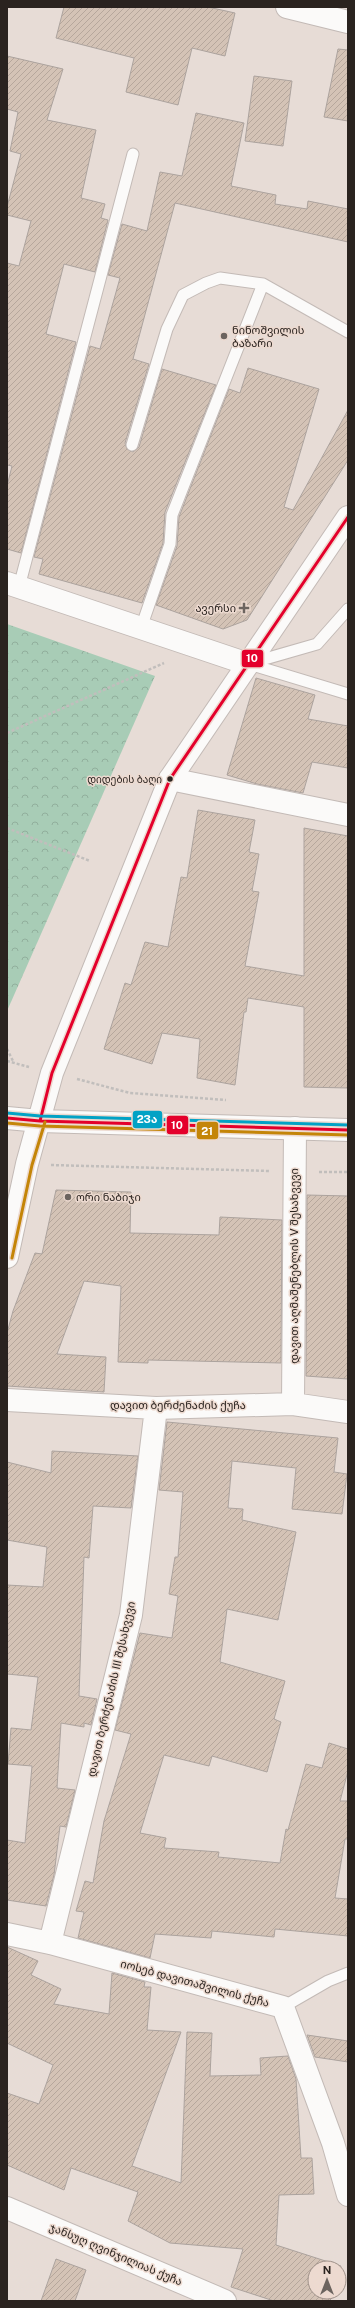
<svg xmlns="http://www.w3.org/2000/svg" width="355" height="2308" viewBox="0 0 355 2308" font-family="'Public Sans','Noto Sans Georgian',sans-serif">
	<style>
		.forest { fill: url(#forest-crowns) }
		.building { fill: url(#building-hatch); stroke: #aca39e }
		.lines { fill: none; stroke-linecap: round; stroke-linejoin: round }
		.service-casing { stroke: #c3bab6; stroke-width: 13 }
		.minor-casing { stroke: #c3bab6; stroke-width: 24 }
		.secondary-casing { stroke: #c3bab6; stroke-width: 24 }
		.path { stroke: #c1bebc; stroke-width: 2.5; stroke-dasharray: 3 2; stroke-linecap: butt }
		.service { stroke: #fbfaf9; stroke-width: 11 }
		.minor { stroke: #fbfaf9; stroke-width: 22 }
		.secondary { stroke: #fbfaf9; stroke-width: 22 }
		.bus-1-casing { stroke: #eddad0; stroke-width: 6 }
		.bus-2-casing { stroke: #eddad0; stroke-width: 6 }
		.bus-3-casing { stroke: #eddad0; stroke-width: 6 }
		.bus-1 { stroke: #e4002b; stroke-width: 3 }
		.bus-2 { stroke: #c48508; stroke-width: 3 }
		.bus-3 { stroke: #02a2c5; stroke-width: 3 }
		.poi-dot { fill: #6c645f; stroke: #eddad0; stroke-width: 1.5 }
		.bus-dot { fill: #2a231f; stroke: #eddad0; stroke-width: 1.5 }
		.labels { text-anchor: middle; stroke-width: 3; stroke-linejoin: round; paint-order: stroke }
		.bus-label { font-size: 10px; fill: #2a231f; stroke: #eddad0; text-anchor: end }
		.poi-label { font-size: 11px; fill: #2a231f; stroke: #eddad0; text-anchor: start }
		.street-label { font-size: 11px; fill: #2a231f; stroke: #eddad0 }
		.line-badge { stroke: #eddad0; stroke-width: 1.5 }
		.badge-label { font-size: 11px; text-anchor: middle; font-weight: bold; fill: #fff }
	</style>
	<defs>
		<pattern id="forest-crowns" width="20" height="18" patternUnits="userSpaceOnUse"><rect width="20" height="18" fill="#a8ccb6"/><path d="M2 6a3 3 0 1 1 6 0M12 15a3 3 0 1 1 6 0" fill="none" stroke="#91af9c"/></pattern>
		<pattern id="building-hatch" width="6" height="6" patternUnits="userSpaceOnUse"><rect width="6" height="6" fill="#d4c3b6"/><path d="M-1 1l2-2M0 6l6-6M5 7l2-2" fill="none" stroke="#b6a79c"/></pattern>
	</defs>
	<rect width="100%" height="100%" fill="#e7dcd6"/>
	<path class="forest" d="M7 624 155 676 7 1011Z"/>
	<path class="building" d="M64 7H208L235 13 225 56 192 48 178 105 126 92 134 58 56 38Z
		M338 49 348 50V121L324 117Z
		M7 56 63 69 47 120 96 130 81 198 105 204 101 218 108 220 95 272 64 264 46 334 76 342 21 553 7 549V486L12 466 7 465V263L19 266 31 221 7 215V207L21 154 10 151 18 112 7 109Z
		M254 76 292 81 283 146 245 141Z
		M196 113 244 123 231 186 276 195 275 204 307 209 308 201 348 209V242L175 203 133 359 149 364 125 443 127 449 133 452 139 447 162 369 216 385 165 512 163 543 142 603 39 574 43 559 34 557 90 346 100 349 120 278 108 275 122 224 147 231 160 172 182 176Z
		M248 368 319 389 284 507 293 510 348 410V460L247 620 223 629 156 605 177 546 179 517 229 389 240 393Z
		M256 678 315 695 308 719 348 726V768L312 762 303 793 257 784 227 775Z
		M198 810 255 820 249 852 259 854 252 891 259 892 245 966 304 976V828L348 836V1088L304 1087V1007L248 998 246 1012H244L235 1085 197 1078 200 1039 162 1033 152 1064 104 1049 125 983 131 985 145 942 168 947 181 877 187 878Z
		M56 1190 131 1192 130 1233 219 1235 220 1217 282 1220 281 1363 148 1360V1363L118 1362 121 1286 84 1281 57 1354 106 1357 104 1392 7 1386V1333L13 1311 35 1253 42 1254Z
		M307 1195 348 1196V1379L306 1376Z
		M167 1422 338 1438 334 1472 347 1474 342 1514 292 1509 296 1468 232 1461 228 1508 243 1509 242 1520 296 1532 278 1620 227 1609 220 1662 285 1681 274 1719 281 1722 267 1772 212 1756 209 1766 164 1755 140 1833 166 1838 164 1848 219 1852 218 1857 280 1863 286 1829 288 1830 306 1764 322 1768 329 1743 348 1749V1771L340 1801H348V1839H345L335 1898 348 1899V1936L275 1929 274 1937 212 1931 211 1938 155 1934 150 1958 78 1938 84 1912 76 1911 85 1881 93 1883 104 1821 131 1734 115 1730 140 1633 172 1638 178 1596 169 1594 175 1557H178L183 1492 159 1490Z
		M52 1451 138 1456 131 1508 93 1506 89 1558 84 1557 79 1696 97 1699 91 1725 84 1723V1727L61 1723 57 1788 75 1790 66 1827 60 1826 54 1875 46 1906 7 1900V1840L25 1843 32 1766 8 1764 11 1728 31 1730 38 1677 7 1674V1585L43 1587 47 1547 7 1540V1462L51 1473Z
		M7 1947 38 1961 31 1975 61 1989 54 2004 109 2014 112 1973 145 1982 144 1987H151L147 2030 181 2032 132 2166 181 2183 187 2032 212 2033 210 2076 261 2075 260 2058 288 2056 296 2079 301 2158H312L314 2194 279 2195 276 2245 341 2266 339 2274V2268H315V2292H333L330 2301H274L231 2287 243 2249 170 2243 128 2221 138 2192 71 2168 64 2190 7 2165V2093L39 2104 53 2065 7 2043Z
		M307 2035 348 2041V2062L315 2057Z
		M56 2259 86 2270 75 2301H41Z"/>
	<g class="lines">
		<g class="service-casing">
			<path id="service" d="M132 445 167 329 183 295 206 283 220 278 263 284 348 332
				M19 587 133 154
				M141 628 170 544 172 515 263 284
				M251 663 317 644 348 609
				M249 664 348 694
				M283 2007 328 1981 348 1973"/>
		</g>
		<g class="minor-casing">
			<path id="minor" d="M287 7 348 22
				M7 583 248 664
				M170 779 348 815
				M7 1400 156 1408 293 1404 348 1412
				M293 1404 295 1128
				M7 1934 50 1943 283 2007 333 2143 348 2195
				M50 1943 131 1615 156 1408
				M7 2208 225 2301"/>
		</g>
		<g class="secondary-casing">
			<path id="secondary" d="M7 1118 40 1121 348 1130
				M7 1257 27 1164 52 1073 170 779 348 517"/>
		</g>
		<path class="path" d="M7 733 164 663
			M7 828 90 861
			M7 1049 14 1063
			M7 1061 29 1067
			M77 1079 130 1093 226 1100
			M51 1165 270 1171
			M319 1172H348"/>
		<use href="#service" class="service"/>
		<use href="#minor" class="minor"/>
		<use href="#secondary" class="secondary"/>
		<g class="bus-1-casing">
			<path id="bus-1" d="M7 1118 40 1121 348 1130
				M40 1121 52 1073 170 779 348 517"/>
		</g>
		<g class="bus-2-casing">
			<path id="bus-2" d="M7 1123 40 1126 348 1135
				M12 1258 32 1165 45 1122"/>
		</g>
		<g class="bus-3-casing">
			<path id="bus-3" d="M7 1113 40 1116 348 1125"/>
		</g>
		<use href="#bus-1" class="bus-1"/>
		<use href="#bus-2" class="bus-2"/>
		<use href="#bus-3" class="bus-3"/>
	</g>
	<g class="poi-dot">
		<circle cx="224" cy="336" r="4"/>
		<path d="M242 602h4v4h4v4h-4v4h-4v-4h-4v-4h4z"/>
		<circle cx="68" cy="1197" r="4"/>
	</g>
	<circle class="bus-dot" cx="170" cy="779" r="3.5"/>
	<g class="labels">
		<g class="bus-label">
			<text x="162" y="783">დიდების ბაღი</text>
		</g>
		<g class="poi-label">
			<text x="232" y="334">ნინოშვილის<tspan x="232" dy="13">ბაზარი</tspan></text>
			<text x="236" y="612" text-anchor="end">ავერსი</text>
			<text x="76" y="1201">ორი ნაბიჯი</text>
		</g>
		<g class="street-label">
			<text transform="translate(294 1266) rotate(-90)" y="4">დავით აღმაშენებლის V შესახვევი</text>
			<text x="178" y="1409">დავით ბერძენაძის ქუჩა</text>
			<text transform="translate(111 1689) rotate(-77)" y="4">დავით ბერძენაძის III შესახვევი</text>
			<text transform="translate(195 1983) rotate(15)" y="4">იოსებ დავითაშვილის ქუჩა</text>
			<text transform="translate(116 2254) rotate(23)" y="4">ჯანსუღ ღვინჯილიას ქუჩა</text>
		</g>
	</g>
	<g class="line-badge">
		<rect x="241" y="649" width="23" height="19" rx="4" fill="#e4002b"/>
		<rect x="132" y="1110" width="31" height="19" rx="4" fill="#02a2c5"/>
		<rect x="166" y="1115" width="23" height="20" rx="4" fill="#e4002b"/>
		<rect x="196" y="1121" width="23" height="19" rx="4" fill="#c48508"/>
	</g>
	<g class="badge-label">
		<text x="252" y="662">10</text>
		<text x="147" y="1123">23ა</text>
		<text x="177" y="1129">10</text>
		<text x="207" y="1135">21</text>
	</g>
	<rect width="355" height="2308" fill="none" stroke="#2a231f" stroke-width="16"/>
	<g transform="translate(327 2280)"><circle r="19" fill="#eddad0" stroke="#9f9189"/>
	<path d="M0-3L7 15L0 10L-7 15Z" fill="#6c645f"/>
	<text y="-6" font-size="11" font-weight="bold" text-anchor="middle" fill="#2a231f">N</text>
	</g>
</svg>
